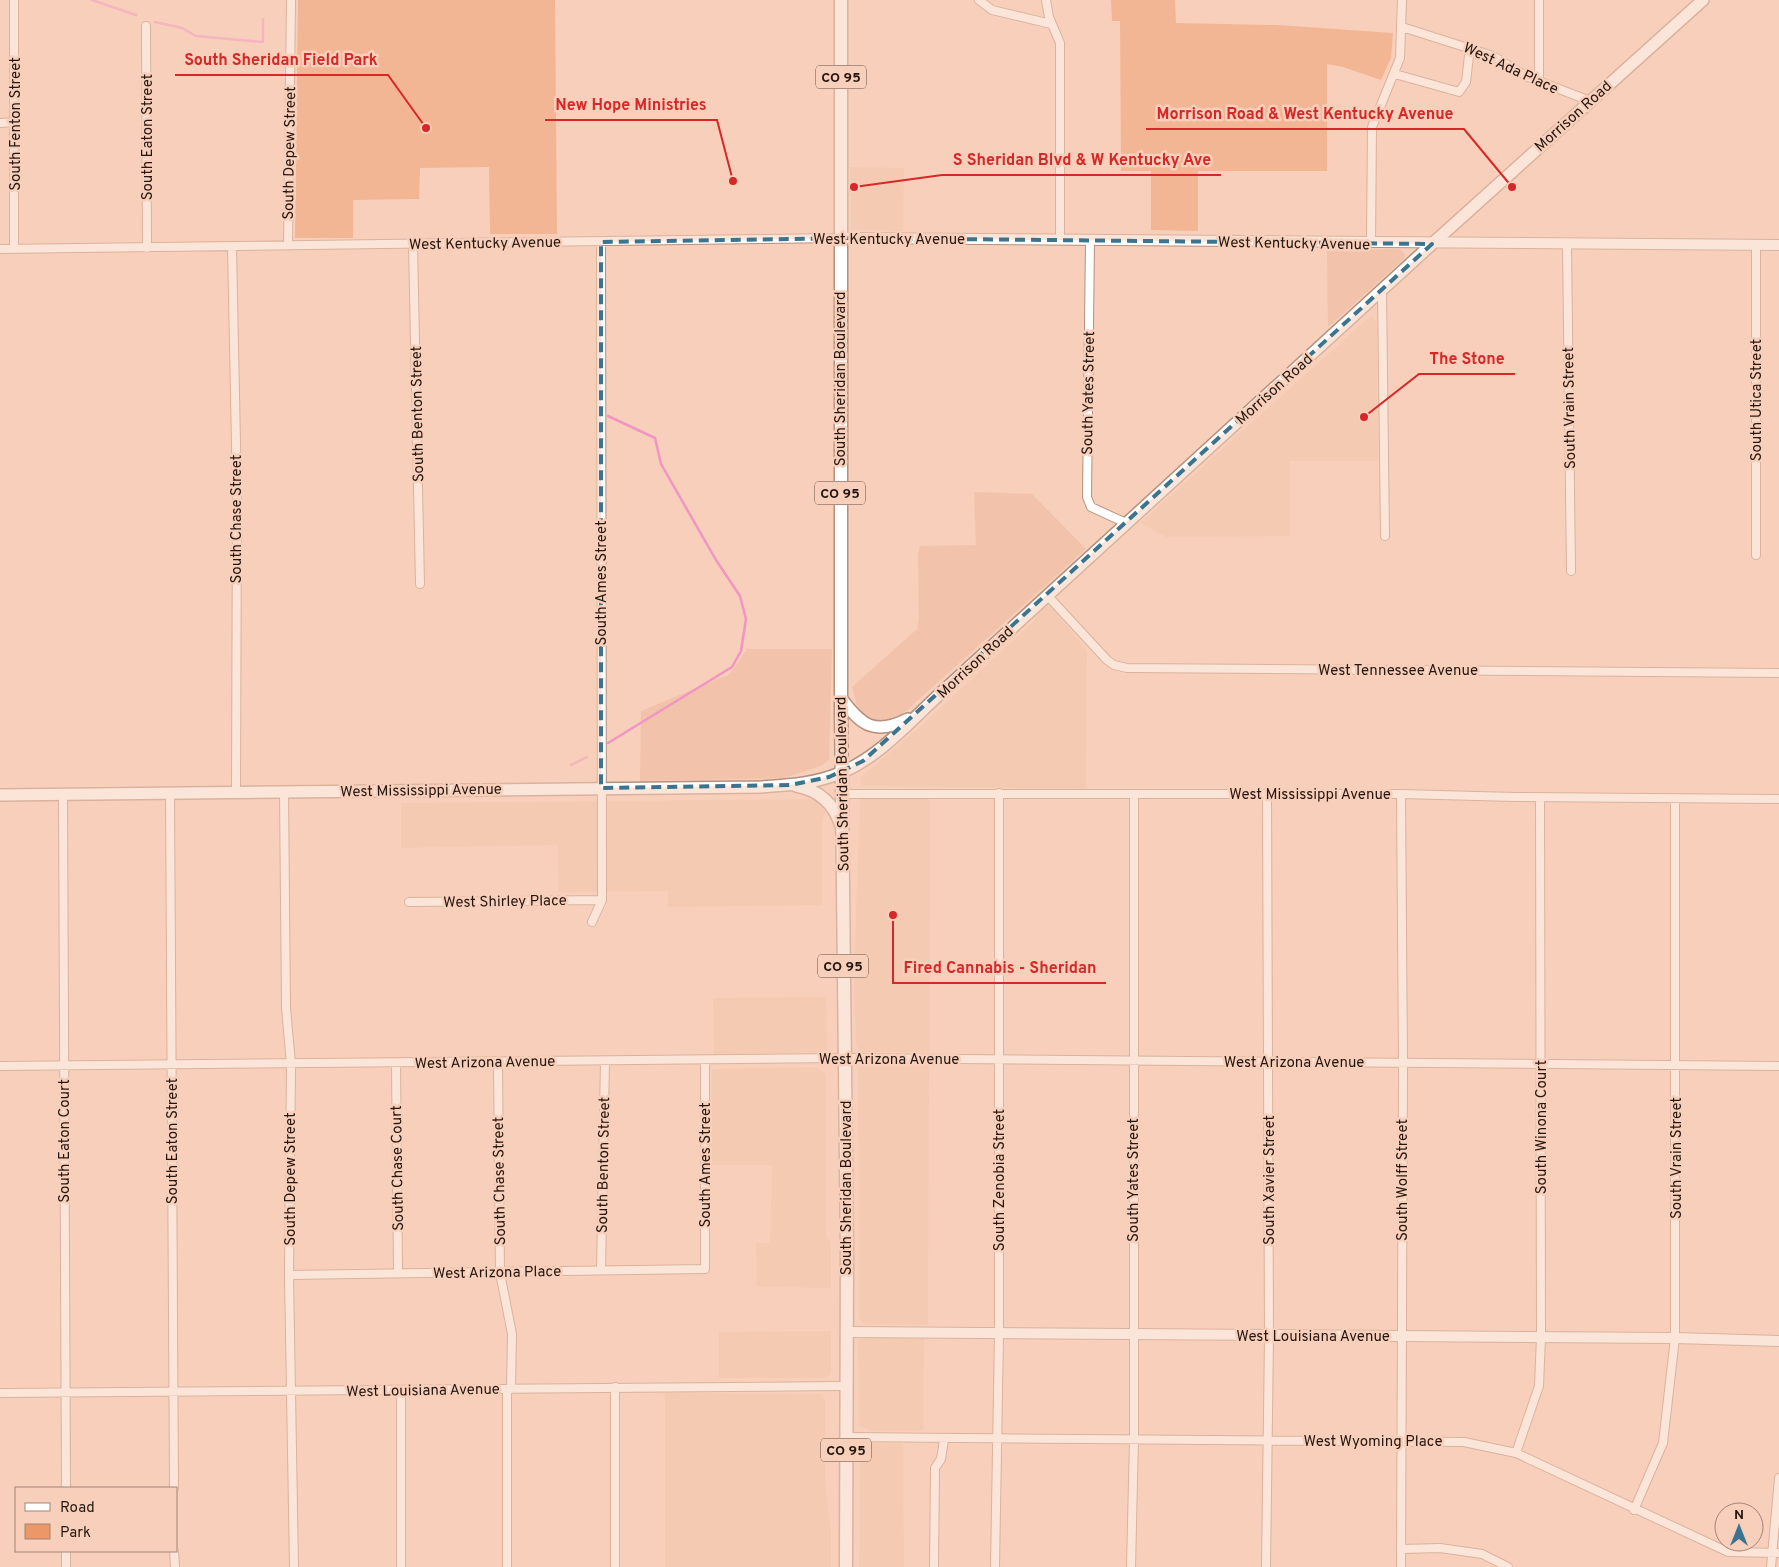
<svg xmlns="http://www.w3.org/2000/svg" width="1779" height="1567" viewBox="0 0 1779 1567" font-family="Overpass,sans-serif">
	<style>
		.built { fill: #f2c3aa }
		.green { fill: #eb9767 }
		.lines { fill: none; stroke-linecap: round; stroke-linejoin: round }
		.stream { stroke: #f195c2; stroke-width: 2.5 }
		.minor-casing { stroke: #b5907c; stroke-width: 10 }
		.tertiary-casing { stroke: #b5907c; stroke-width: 12 }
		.secondary-casing { stroke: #b5907c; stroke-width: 14 }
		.primary-casing { stroke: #b5907c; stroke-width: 15 }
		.minor { stroke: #fff; stroke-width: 8 }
		.tertiary { stroke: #fff; stroke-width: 10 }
		.secondary { stroke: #fff; stroke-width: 11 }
		.primary { stroke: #fff; stroke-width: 12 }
		.marked { fill: none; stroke: #3b748e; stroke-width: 4; stroke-dasharray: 10 6; stroke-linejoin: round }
		.labels { text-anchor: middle; stroke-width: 5; stroke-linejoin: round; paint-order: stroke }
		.shield { fill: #f7cfba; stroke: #644e42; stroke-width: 1 }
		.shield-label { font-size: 14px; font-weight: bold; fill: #25170f }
		.street-label { font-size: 15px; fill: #25170f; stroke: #f7cfba }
		.leader { fill: none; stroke: #d62828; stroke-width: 2 }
		.callout-dot { fill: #d62828; stroke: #f7cfba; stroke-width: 2 }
		.callout-label { font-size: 16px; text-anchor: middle; font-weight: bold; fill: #d62828; stroke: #f7cfba; stroke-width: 5; stroke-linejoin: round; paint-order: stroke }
	</style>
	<rect width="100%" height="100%" fill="#f7cfba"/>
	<path class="built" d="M850 167 904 168 903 231 851 230Z
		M1400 249 1405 254 1404 259 1328 327 1327 250Z
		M1372 317 1377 321 1378 461H1290V536L1166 537 1140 523 1367 319Z
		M974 492 1032 494 1086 549 897 719 877 723 860 716 852 687 917 629 919 618 918 554 920 546 976 545Z
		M1051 606 1087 651 1086 789 860 786 861 777 921 726 1034 621 1036 614 1044 607Z
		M747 649H832L829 760 821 766 784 778 640 781 641 711 730 674Z
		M927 796 930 798 929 1052H861L856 1045 854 971 860 797Z
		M813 799 819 803 825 813 822 820V905L668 907V891L559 892 558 845 401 848V803Z
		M826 997 827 1052 714 1055 713 998Z
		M929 1065 928 1325 864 1324 859 1318 858 1068 862 1066Z
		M816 1067 825 1073 826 1078V1237L831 1242V1288L757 1287 756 1243H770L772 1165H710L712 1069Z
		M831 1331V1371L829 1376 822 1378H719V1332Z
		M864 1337 924 1338 923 1431H871L859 1426 858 1340Z
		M665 1393 822 1394 825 1400V1484L831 1532V1567H665Z
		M864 1443 903 1444 904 1567H859L860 1446Z"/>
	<path class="green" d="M298 0H555L557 234H490L489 167 420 168 419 199 353 200V238H295Z
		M1111 0H1175L1176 23 1278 25 1393 33 1391 58 1381 80 1343 67 1327 64V171H1198V231L1151 230V171H1121L1120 21H1112Z"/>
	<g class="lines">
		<path class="stream" d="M92 0 136 15
			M155 22 182 28 196 36 263 42V19
			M608 416 655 438 661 464 716 560 740 596 746 619 741 651 732 667 608 743
			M571 765 587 757"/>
		<g class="minor-casing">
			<path id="minor" d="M14 0V249
				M979 0 992 10 1051 24
				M1046 0 1049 17 1060 43V240
				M1539 0V83
				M146 26 147 248
				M1402 27 1493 56 1528 77 1590 101
				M1395 74 1459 92 1466 82 1470 47
				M0 123 15 122
				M1090 240 1087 497 1091 507 1126 523
				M1371 243 1372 127 1400 58 1402 0
				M413 244 420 584
				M1567 244 1571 571
				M1756 245V555
				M288 246 291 0
				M232 247 237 493 236 792
				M0 249 840 238
				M1382 290 1385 536
				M1047 595 1107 660 1114 665 1127 668 1779 673
				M284 792 286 1008 291 1064 289 1275 294 1567
				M170 793 174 1488
				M63 794 66 1488
				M842 794H1401L1515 797 1779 799
				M1401 794 1403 1063 1401 1567
				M409 902 602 900
				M592 922 602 900 601 242
				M498 1062 500 1273 512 1334 511 1389
				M396 1063 398 1273
				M0 1066 845 1058 1779 1066
				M601 1270 605 1061
				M289 1275 705 1269V1060
				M615 1387V1567
				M507 1389V1567
				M401 1391V1567
				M0 1393 846 1386
				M846 1437 1464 1442 1516 1453 1728 1552 1779 1553
				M1516 1453 1539 1386 1541 1337 1540 797
				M1634 1510 1663 1443 1675 1338V799
				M1402 1549 1440 1548 1482 1554 1508 1567
				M66 1551V1567
				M174 1551 175 1567
				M934 1567 935 1468 941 1459 944 1440
				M995 1567 999 1334V793
				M1131 1567 1134 1439V794
				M1266 1567 1269 1337 1267 793
				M1771 1567 1779 1478"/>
		</g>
		<g class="tertiary-casing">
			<path id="tertiary" d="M840 238 1779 245
				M847 1332 1675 1338 1779 1341"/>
		</g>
		<g class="secondary-casing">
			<path id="secondary" d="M841 698C861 725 874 736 908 719
				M796 786C819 790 834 804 841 826
				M0 795 760 787C788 785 814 784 840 773 880 757 911 720 942 692L1432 244 1703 0"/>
		</g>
		<g class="primary-casing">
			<path id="primary" d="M841 0V703L847 1252 846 1567"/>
		</g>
		<use href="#minor" class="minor"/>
		<use href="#tertiary" class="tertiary"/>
		<use href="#secondary" class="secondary"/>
		<use href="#primary" class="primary"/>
	</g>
	<path d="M0 0H1779V1567H0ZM855 238 1432 244 863 761 829 777 790 785 601 788V242Z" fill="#f7cfba" fill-opacity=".55" fill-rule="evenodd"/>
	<path class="marked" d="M855 238 1432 244 863 761 829 777 790 785 601 788V242Z"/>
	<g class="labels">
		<g class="shield">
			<rect x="816" y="65.5" width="50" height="23" rx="4"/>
			<rect x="815" y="481.5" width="50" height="23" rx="4"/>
			<rect x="818" y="954.5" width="50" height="23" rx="4"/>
			<rect x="821" y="1438.5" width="50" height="23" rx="4"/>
		</g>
		<g class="shield-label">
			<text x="841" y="82">CO 95</text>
			<text x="840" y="498">CO 95</text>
			<text x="843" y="971">CO 95</text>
			<text x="846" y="1455">CO 95</text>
		</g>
		<g class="street-label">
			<text transform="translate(1511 68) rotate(25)" y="5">West Ada Place</text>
			<text transform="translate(1573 116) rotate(-42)" y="5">Morrison Road</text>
			<text transform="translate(15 124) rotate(-90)" y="5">South Fenton Street</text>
			<text transform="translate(147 137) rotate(-90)" y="5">South Eaton Street</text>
			<text transform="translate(289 153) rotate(-89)" y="5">South Depew Street</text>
			<text x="889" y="244">West Kentucky Avenue</text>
			<text transform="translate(485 243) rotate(-1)" y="5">West Kentucky Avenue</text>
			<text transform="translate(1294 243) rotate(1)" y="5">West Kentucky Avenue</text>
			<text transform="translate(840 379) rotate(-90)" y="5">South Sheridan Boulevard</text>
			<text transform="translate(1274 389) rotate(-42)" y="5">Morrison Road</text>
			<text transform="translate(1088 393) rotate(-89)" y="5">South Yates Street</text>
			<text transform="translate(1756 400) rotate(-90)" y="5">South Utica Street</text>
			<text transform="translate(1569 408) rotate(-91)" y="5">South Vrain Street</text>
			<text transform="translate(417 414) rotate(-91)" y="5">South Benton Street</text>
			<text transform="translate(236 519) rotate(-90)" y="5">South Chase Street</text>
			<text transform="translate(601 583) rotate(-90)" y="5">South Ames Street</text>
			<text transform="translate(975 662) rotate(-43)" y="5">Morrison Road</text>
			<text x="1398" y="675">West Tennessee Avenue</text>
			<text transform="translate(842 784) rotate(-91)" y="5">South Sheridan Boulevard</text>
			<text transform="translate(421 790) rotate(-1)" y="5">West Mississippi Avenue</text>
			<text x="1310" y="799">West Mississippi Avenue</text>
			<text transform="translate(505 901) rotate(-1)" y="5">West Shirley Place</text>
			<text x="889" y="1064">West Arizona Avenue</text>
			<text transform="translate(485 1062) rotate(-1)" y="5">West Arizona Avenue</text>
			<text x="1294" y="1067">West Arizona Avenue</text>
			<text transform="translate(1541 1127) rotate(-90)" y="5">South Winona Court</text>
			<text transform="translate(64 1141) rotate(-90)" y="5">South Eaton Court</text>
			<text transform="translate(172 1141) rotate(-90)" y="5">South Eaton Street</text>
			<text transform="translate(1676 1158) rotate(-90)" y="5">South Vrain Street</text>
			<text transform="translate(603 1165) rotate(-89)" y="5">South Benton Street</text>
			<text transform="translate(705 1165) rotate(-90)" y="5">South Ames Street</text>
			<text transform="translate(397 1168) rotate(-91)" y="5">South Chase Court</text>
			<text transform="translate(290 1179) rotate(-90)" y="5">South Depew Street</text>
			<text transform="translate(999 1180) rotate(-90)" y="5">South Zenobia Street</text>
			<text transform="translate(1133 1180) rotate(-90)" y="5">South Yates Street</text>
			<text transform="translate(1269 1180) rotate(-90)" y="5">South Xavier Street</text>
			<text transform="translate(1402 1180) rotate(-90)" y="5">South Wolff Street</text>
			<text transform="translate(499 1181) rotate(-91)" y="5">South Chase Street</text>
			<text transform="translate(846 1188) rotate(-90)" y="5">South Sheridan Boulevard</text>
			<text transform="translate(497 1272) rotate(-1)" y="5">West Arizona Place</text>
			<text x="1313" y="1341">West Louisiana Avenue</text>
			<text transform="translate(423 1390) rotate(-1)" y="5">West Louisiana Avenue</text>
			<text x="1373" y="1446">West Wyoming Place</text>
		</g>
	</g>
	<path class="leader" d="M426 128L388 75H175M733 181L717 120H545M1512 187L1464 129H1146M854 187L942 175H1221M1364 417L1419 374H1515M893 915L893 983H1106"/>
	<g class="callout-dot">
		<circle cx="426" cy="128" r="5"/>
		<circle cx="733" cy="181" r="5"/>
		<circle cx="1512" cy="187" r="5"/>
		<circle cx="854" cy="187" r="5"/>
		<circle cx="1364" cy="417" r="5"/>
		<circle cx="893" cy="915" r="5"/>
	</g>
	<g class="callout-label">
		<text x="281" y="65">South Sheridan Field Park</text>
		<text x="631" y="110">New Hope Ministries</text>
		<text x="1305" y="119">Morrison Road &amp; West Kentucky Avenue</text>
		<text x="1082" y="165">S Sheridan Blvd &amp; W Kentucky Ave</text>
		<text x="1467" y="364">The Stone</text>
		<text x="1000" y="973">Fired Cannabis - Sheridan</text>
	</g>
	<rect x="15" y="1487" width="162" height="65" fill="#f7cfba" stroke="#a38576"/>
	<rect x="25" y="1503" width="25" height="8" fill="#ffffff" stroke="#a38576"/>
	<text x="60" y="1512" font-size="15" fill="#25170f">Road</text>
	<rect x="25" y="1524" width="25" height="15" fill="#eb9767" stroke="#a38576"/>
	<text x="60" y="1537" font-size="15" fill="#25170f">Park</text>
	<g transform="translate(1739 1527)"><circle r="24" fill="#f7cfba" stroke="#a38576"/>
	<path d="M0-4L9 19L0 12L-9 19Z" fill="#3b748e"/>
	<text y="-8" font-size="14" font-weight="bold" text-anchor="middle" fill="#25170f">N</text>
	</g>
</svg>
